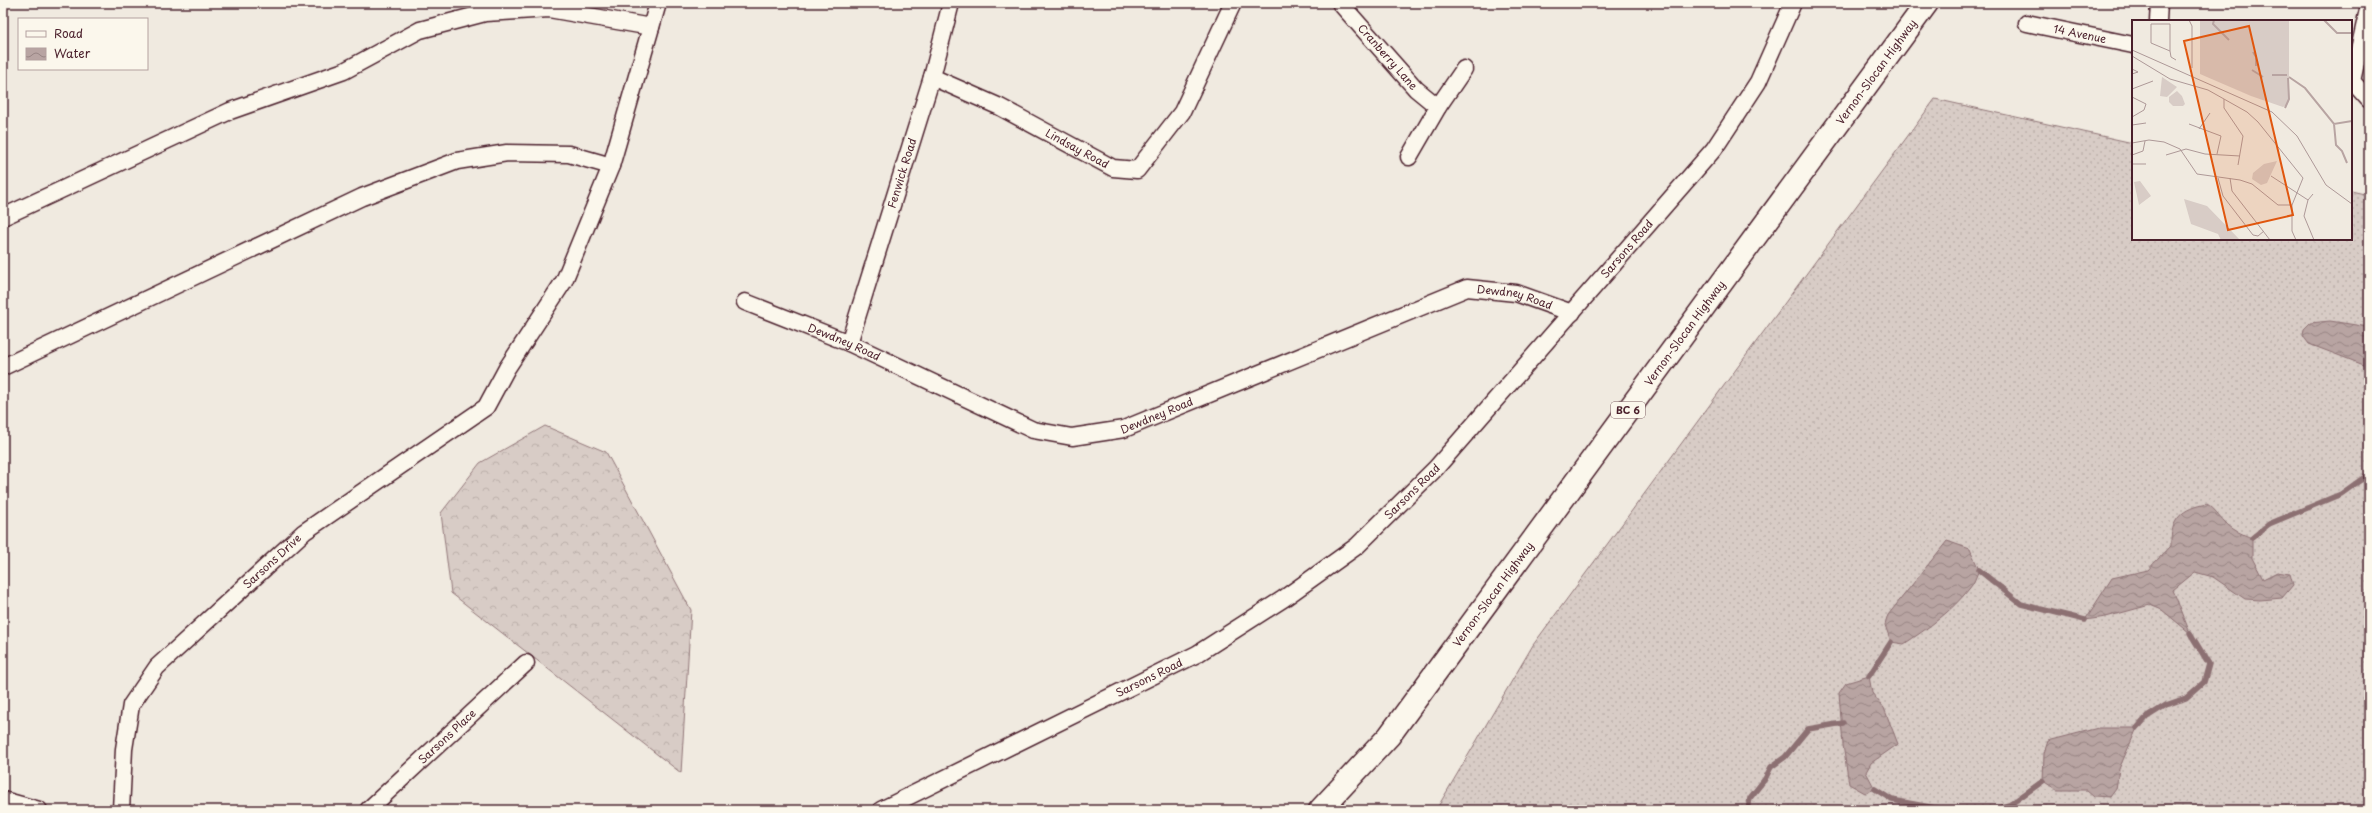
<svg xmlns="http://www.w3.org/2000/svg" width="2372" height="813" viewBox="0 0 2372 813" font-family="'Playpen Sans',sans-serif">
	<style>
		.grass { fill: url(#grass-dots); stroke: #917678 }
		.forest { fill: url(#forest-crowns); stroke: #917678 }
		.water { fill: url(#water-waves); stroke: #8c6f72 }
		.lines { fill: none; stroke-linecap: round; stroke-linejoin: round }
		.stream { stroke: #8c6f72; stroke-width: 5.5 }
		.street-casing { stroke: #4a1f2b; stroke-width: 19 }
		.primary-casing { stroke: #4a1f2b; stroke-width: 25 }
		.street { stroke: #fbf7ec; stroke-width: 16 }
		.primary { stroke: #fbf7ec; stroke-width: 22 }
		.labels { text-anchor: middle; stroke-width: 3.5; stroke-linejoin: round; paint-order: stroke }
		.shield { fill: #fbf7ec; stroke: #7f6065; stroke-width: 1 }
		.shield-label { font-size: 10px; font-weight: bold; fill: #4a1f2b }
		.street-label { font-size: 11px; fill: #4a1f2b; stroke: #fbf7ec }
		.inset-river { fill: none; stroke: #b8a4a2; stroke-width: 2 }
		.inset-road { fill: none; stroke: #ae9998; stroke-width: 1 }
		.view { fill: #e0560e; fill-opacity: 0.15; stroke: #e0560e; stroke-width: 2 }
		.inset-edge { fill: none; stroke: #4a1f2b; stroke-width: 2 }
	</style>
	<defs>
		<pattern id="grass-dots" width="8" height="8" patternUnits="userSpaceOnUse"><rect width="8" height="8" fill="#d8ccc6"/><path d="M2 2h.1M6 6h.1" fill="none" stroke="#bbafaa" stroke-width="1.8" stroke-linecap="round"/></pattern>
		<pattern id="forest-crowns" width="20" height="18" patternUnits="userSpaceOnUse"><rect width="20" height="18" fill="#d8ccc6"/><path d="M2 6a3 3 0 1 1 6 0M12 15a3 3 0 1 1 6 0" fill="none" stroke="#bbafaa"/></pattern>
		<pattern id="water-waves" width="16" height="10" patternUnits="userSpaceOnUse"><rect width="16" height="10" fill="#b8a4a2"/><path d="M0 5q4-4 8 0t8 0" fill="none" stroke="#988584"/></pattern>
	</defs>
	<rect width="100%" height="100%" fill="#f0eae0"/>
	<filter id="ink" filterUnits="userSpaceOnUse"><feTurbulence type="fractalNoise" baseFrequency=".025" numOctaves="2"/><feDisplacementMap in="SourceGraphic" scale="8" xChannelSelector="R" yChannelSelector="G"/><feConvolveMatrix kernelMatrix="1 2 1 2 8 2 1 2 1" color-interpolation-filters="sRGB"/></filter>
	<g filter="url(#ink)">
		<path class="grass" d="M1935 99 2133 143V239H2351V191L2369 195V810H1436L1533 645Z"/>
		<path class="forest" d="M545 426 606 452 691 610 681 773 451 593 441 513 480 463Z"/>
		<path class="water" d="M2330 321 2369 327V367L2309 344 2303 336 2304 329 2310 323Z
			M2207 504C2215 509 2218 515 2225 522 2232 530 2242 534 2252 538V558L2263 579 2277 572 2290 574 2293 585 2282 598 2260 600 2245 599 2213 577 2195 572 2173 590 2190 633 2162 610 2150 605 2106 617 2085 620 2112 578 2148 570C2155 561 2163 555 2171 546 2170 519 2182 508 2207 504Z
			M1947 541 1970 549 1979 570C1976 576 1974 584 1969 589 1952 611 1927 629 1904 644L1891 642 1885 625 1888 615Z
			M1869 676 1872 693 1884 708 1898 744 1871 763 1866 772 1875 789 1865 793 1849 784 1843 745 1839 693 1846 683Z
			M2098 728H2137L2119 769 2116 789 2110 797 2094 796 2087 790H2057L2043 781 2044 753 2048 741Z"/>
		<g class="lines">
			<path class="stream" d="M2252 538 2269 524 2341 494 2369 474
				M1979 570 2021 604 2085 620
				M1869 676 1891 642
				M2137 728 2147 717 2166 705 2186 698 2204 682 2209 664 2190 633
				M1875 789 1892 800 1946 810
				M1748 810 1750 798 1765 779 1771 767 1785 757 1808 729 1843 723
				M1992 810 2011 804 2043 781"/>
			<g class="street-casing">
				<g id="street">
					<path id="s1" d="M1340 3 1416 89 1438 107"/>
					<path d="M2158 21 2159 3"/>
					<path id="s2" d="M2027 23 2133 45"/>
					<path id="s3" d="M932 77 1000 107 1113 168 1137 170 1182 112 1233 3"/>
					<path d="M2351 80 2369 100"/>
					<path d="M2352 81 2369 5"/>
					<path d="M1409 157 1438 107 1464 69"/>
					<path d="M3 217 230 111 344 71 420 30 485 13 549 9 651 27"/>
					<path id="s4" d="M745 302 849 343 1033 430 1072 437 1124 429 1467 288 1516 293 1572 313"/>
					<path id="s5" d="M849 343 932 77 951 3"/>
					<path d="M3 367 362 197 457 161 507 153 569 154 611 166"/>
					<path d="M3 800 39 810"/>
					<path id="s6" d="M121 810 124 749 131 705 157 667 304 532 486 407 507 368 564 281 611 166 658 3"/>
					<path id="s7" d="M368 810 526 663"/>
					<path id="s8" d="M881 810 1197 654 1283 599 1357 546 1436 468 1714 149 1758 82 1793 3"/>
				</g>
			</g>
			<g class="primary-casing">
				<g id="primary">
					<path id="s9" d="M1320 810 1389 736 1927 3"/>
				</g>
			</g>
			<use href="#street" class="street"/>
			<use href="#primary" class="primary"/>
		</g>
	</g>
	<g class="labels">
		<rect class="shield" x="1611" y="402" width="34" height="16" rx="3"/>
		<g class="shield-label">
			<text x="1628" y="414">BC 6</text>
		</g>
		<g class="street-label">
			<text dy="4" stroke="none"><textPath href="#s2" startOffset="54">14 Avenue</textPath></text>
			<text dy="4" stroke="none"><textPath href="#s1" startOffset="72">Cranberry Lane</textPath></text>
			<text dy="4" stroke="none"><textPath href="#s9" startOffset="925">Vernon-Slocan Highway</textPath></text>
			<text dy="4" stroke="none"><textPath href="#s3" startOffset="162">Lindsay Road</textPath></text>
			<text dy="4" stroke="none"><textPath href="#s5" startOffset="178">Fenwick Road</textPath></text>
			<text dy="4" stroke="none"><textPath href="#s8" startOffset="947">Sarsons Road</textPath></text>
			<text dy="4" stroke="none"><textPath href="#s4" startOffset="827">Dewdney Road</textPath></text>
			<text dy="4" stroke="none"><textPath href="#s9" startOffset="601">Vernon-Slocan Highway</textPath></text>
			<text dy="4" stroke="none"><textPath href="#s4" startOffset="107">Dewdney Road</textPath></text>
			<text dy="4" stroke="none"><textPath href="#s4" startOffset="443">Dewdney Road</textPath></text>
			<text dy="4" stroke="none"><textPath href="#s8" startOffset="623">Sarsons Road</textPath></text>
			<text dy="4" stroke="none"><textPath href="#s6" startOffset="308">Sarsons Drive</textPath></text>
			<text dy="4" stroke="none"><textPath href="#s9" startOffset="277">Vernon-Slocan Highway</textPath></text>
			<text dy="4" stroke="none"><textPath href="#s8" startOffset="299">Sarsons Road</textPath></text>
			<text dy="4" stroke="none"><textPath href="#s7" startOffset="108">Sarsons Place</textPath></text>
		</g>
	</g>
	<g transform="translate(2132 20)">
		<rect width="220" height="220" fill="#f0eae0"/>
		<path d="M68 0H157V81L155 85 151 87 119 76 68 54Z" fill="#d8ccc6"/>
		<path d="M30 57 45 67 35 77 28 76ZM45 71 50 76 53 84 51 86H41L37 82V77ZM145 141 135 163 129 165 120 159 121 153 132 144ZM8 161 19 176 7 185 2 162ZM52 179 75 186 108 220H89L86 214 59 204Z" fill="#d8ccc6"/>
		<path class="inset-river" d="M82 0 81 4 97 20M192 0 205 13H220M121 32 124 37V46M120 50 131 57M140 55H155M157 57 173 68 202 104 220 101M153 88 157 79 156 58M202 104 204 125 210 131 215 143"/>
		<path class="inset-road" d="M57 0 60 6V48M0 30 140 92 165 116 194 165 220 184M38 31 19 23V4H38V31L39 37 44 40M0 36 38 59 76 70 115 92 126 102 171 158 160 185V211L164 220M0 49 6 52 0 54M0 69 21 61M0 77 14 84 12 90 0 97M92 79V88L111 116 106 145M57 104 89 116 85 134M0 105 14 103M67 109 78 93M0 123 17 120 32 122 48 129 65 154 108 160 120 164 146 185H160M0 135 11 131 13 121M34 135 54 129 73 134 108 136M0 144H14M139 156 176 180M86 158 91 176 121 215 126 216 132 211M98 158 100 171 138 220M181 174 176 180 172 196 182 220"/>
		<path class="view" d="M117 6 161 195 96 210 52 21Z"/>
		<rect width="220" height="220" class="inset-edge"/>
	</g>
	<rect width="2372" height="813" fill="none" stroke="#fbf7ec" stroke-width="16"/>
	<rect x="8" y="8" width="2356" height="797" fill="none" stroke="#4a1f2b" stroke-width="1.5" filter="url(#ink)"/>
	<rect x="18" y="18" width="130" height="52" fill="#fbf7ec" stroke="#b4a19f"/>
	<rect x="26" y="31" width="20" height="6" fill="#fbf7ec" stroke="#b4a19f"/>
	<text x="54" y="38" font-size="12" fill="#4a1f2b">Road</text>
	<rect x="26" y="48" width="20" height="12" fill="url(#water-waves)" stroke="#b4a19f"/>
	<text x="54" y="58" font-size="12" fill="#4a1f2b">Water</text>
</svg>
